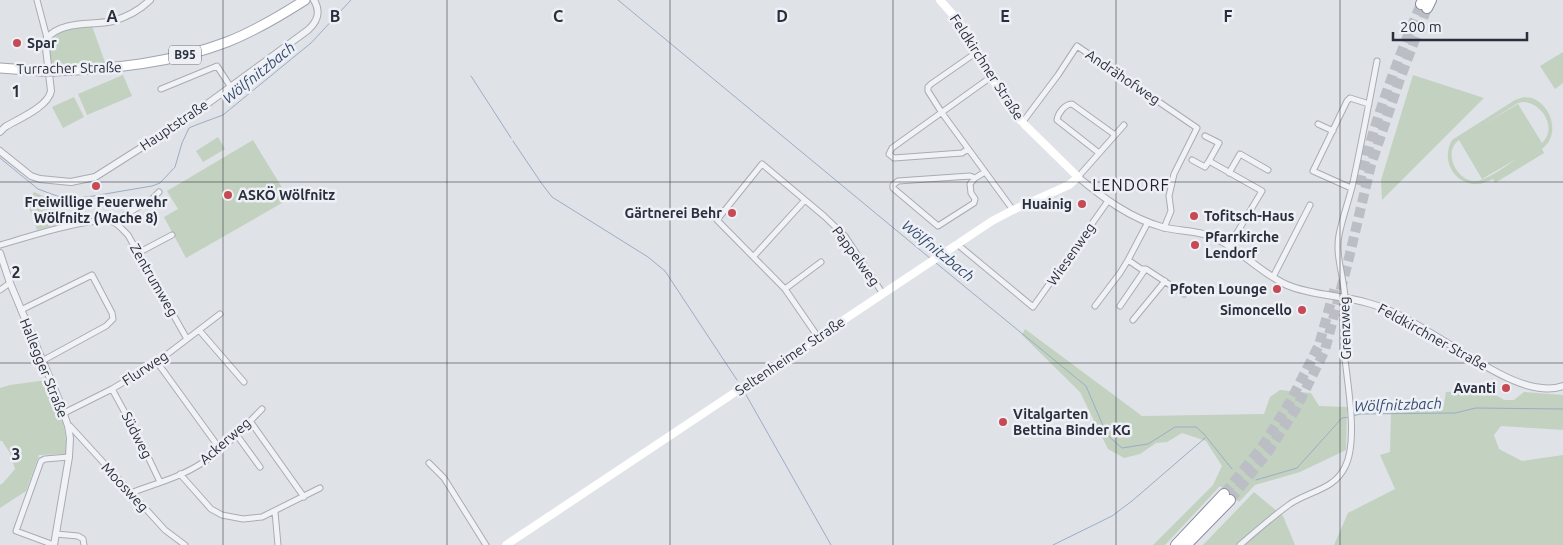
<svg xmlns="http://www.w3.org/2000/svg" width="1563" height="545" viewBox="0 0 1563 545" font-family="Ubuntu,sans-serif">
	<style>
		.green { fill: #c3d1c0; fill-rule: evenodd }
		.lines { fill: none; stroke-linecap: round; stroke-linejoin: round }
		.stream { stroke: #9badc5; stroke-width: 1 }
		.motorway-tunnel { stroke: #bbbec5; stroke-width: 10; stroke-dasharray: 10 5; stroke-linecap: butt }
		.minor-casing { stroke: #a8acb4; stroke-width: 7 }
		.tertiary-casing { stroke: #a8acb4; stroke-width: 8 }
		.primary-casing { stroke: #9fa5b2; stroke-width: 11 }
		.motorway-casing { stroke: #878e9d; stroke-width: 12 }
		.minor { stroke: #f1f2f6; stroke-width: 5 }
		.tertiary { stroke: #f1f2f6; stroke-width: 6 }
		.secondary { stroke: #fff; stroke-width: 8 }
		.primary { stroke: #fff; stroke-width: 9 }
		.motorway { stroke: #fff; stroke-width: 10 }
		.primary-bridge-casing { stroke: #9fa5b2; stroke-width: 11; stroke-linecap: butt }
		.primary-bridge { stroke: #fff; stroke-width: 9 }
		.grid { fill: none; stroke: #292f3d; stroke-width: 1; stroke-opacity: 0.55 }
		.poi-dot { fill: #c64a56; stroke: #eef0f5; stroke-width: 2 }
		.labels { text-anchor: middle; stroke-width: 5; stroke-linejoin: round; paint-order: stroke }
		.shield { fill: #eef0f5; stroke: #646974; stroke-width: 1 }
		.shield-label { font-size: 12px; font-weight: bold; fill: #292f3d }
		.poi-label { font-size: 14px; font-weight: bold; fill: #292f3d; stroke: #eef0f5; text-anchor: start }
		.street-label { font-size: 14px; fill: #292f3d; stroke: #eef0f5 }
		.water-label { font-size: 15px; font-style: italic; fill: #354c6f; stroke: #eef0f5 }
		.quarter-label { font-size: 16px; letter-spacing: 1px; fill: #1b202e; stroke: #eef0f5 }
		.grid-label { font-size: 16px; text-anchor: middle; font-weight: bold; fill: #292f3d; stroke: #eef0f5; stroke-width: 5; stroke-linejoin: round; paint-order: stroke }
	</style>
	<rect width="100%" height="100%" fill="#dfe2e7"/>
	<path class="green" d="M92 26 106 65 51 66C50 59 48 50 49 42 52 26 79 27 92 26Z
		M1563 52V83L1555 89 1540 66Z
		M123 75 132 96 87 115 78 94Z
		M1413 75 1484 98 1382 200 1381 180Z
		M74 97 84 117 63 128 52 107Z
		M1524 97C1527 98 1530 97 1532 98 1553 106 1560 136 1542 149L1544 153 1495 183 1493 179C1465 196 1437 167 1452 140L1515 100ZM1522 102C1542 102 1558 128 1542 143L1518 104 1483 125 1518 103ZM1459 140 1482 179 1518 158C1509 164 1487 180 1477 181 1457 183 1442 152 1459 140Z
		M218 137 225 149 203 162 196 151Z
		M253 140 289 199 186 258 164 217 178 209 167 191Z
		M34 192 43 196 50 197 60 224 37 230 27 202Z
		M1025 329 1142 416 1264 414 1270 397 1280 390 1311 393 1319 406 1347 407 1346 450 1300 472 1255 485 1239 502 1220 486 1165 545H1153L1213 485 1222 466 1206 441 1182 433 1167 442 1156 443 1140 454 1124 458 1108 449 1080 392 1022 335Z
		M47 380C59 408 66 424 67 454L39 455 26 491 0 508V485L3 483 15 469 10 453 2 441H0V388L10 385Z
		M1475 383 1504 400H1514L1524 392 1563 395V430L1501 426 1494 435 1499 449 1522 461 1563 455V545H1334L1348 513 1395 489 1380 455 1390 452 1391 412 1443 410 1446 392 1468 391Z
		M1254 492 1283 516 1295 545H1203Z"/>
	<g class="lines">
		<path class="stream" d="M618 0 931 259
			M471 76 511 138
			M513 141 542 184 552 197 648 257 665 271 737 380
			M0 158 38 189 57 196 74 198 87 197 152 186 160 183 175 167 182 143 189 128 196 125 223 115 311 43 351 0
			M936 263 1086 386 1107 435 1122 448 1148 444 1175 427H1196L1204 434 1232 469
			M745 393 831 545
			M1353 416 1360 414 1455 413 1476 408 1563 409
			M1256 480 1297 468 1342 418 1349 417
			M1053 545 1112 516 1132 501 1205 438"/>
		<path class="motorway-tunnel" d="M1359 185C1374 122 1396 63 1421 4
			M1224 494 1262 447 1291 400 1319 345 1335 287
			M1230 500 1268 452 1297 407 1325 350 1348 262 1371 165 1400 79 1427 8"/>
		<g class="minor-casing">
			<path id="minor" d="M37 0 47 38
				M977 52 931 84 928 87V91L942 113 1013 210
				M161 89 217 66 230 86
				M1022 123 1058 75 1077 46 1197 128 1174 174 1169 196 1171 211 1164 228
				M1318 124 1333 131
				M1205 136 1219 143 1209 161 1262 191 1229 246
				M968 149 962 153 894 158 889 154 892 148 991 77
				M1099 153 1057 120C1058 113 1065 104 1072 104L1115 135
				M1192 160 1205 167 1209 161
				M1229 173 1240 154 1268 170
				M1078 177 1124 125
				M975 178 970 184 971 193 975 199 974 203 938 226 893 188V185L898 181 970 176 975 178 985 172
				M1351 188 1313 171 1347 101 1350 98 1369 104
				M113 222 152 199 159 192
				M957 244 1033 307 1108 201
				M0 245C22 239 94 215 113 222 118 224 124 231 128 235L187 339
				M138 253 172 235
				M754 256 805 200
				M1142 269H1146L1184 294
				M1273 277 1310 205
				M785 289 821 262
				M0 290 10 283
				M1095 306 1120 273 1128 260
				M1120 306 1144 271 1128 260 1148 222
				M21 310 92 275 112 313 113 319 106 326 42 361
				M1133 320 1165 281
				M199 330 244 382
				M818 337 785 289 717 220 762 164 824 216 845 236 883 294
				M157 362 220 449
				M112 389 141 442 160 482
				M64 413 112 389 157 362 220 314
				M250 421 304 497
				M68 426H70L165 530 185 545
				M236 434 260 467
				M429 463 444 478 486 545
				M180 474 211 509 222 515 243 519 262 517 320 488
				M131 493C154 484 181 477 202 463 225 449 243 428 262 409
				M275 512 278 545
				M56 534 78 536 83 539 84 545
				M54 545 16 531 41 461 45 459 69 457
				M1240 545C1256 531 1272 517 1290 504 1309 491 1334 490 1345 467 1358 442 1348 387 1345 359 1344 339 1346 318 1345 298 1344 277 1335 256 1339 235 1342 219 1348 203 1352 187 1361 146 1369 103 1377 61"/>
		</g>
		<g class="tertiary-casing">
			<path id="tertiary" d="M0 132 5 127C18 119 48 107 51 91L46 48 47 38C63 20 91 26 113 21 127 17 140 10 150 0
				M0 151 31 176 40 179 71 182 95 177 188 118 308 30C318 21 321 12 314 0
				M1078 177C1103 198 1130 218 1162 227 1176 231 1192 230 1207 235 1237 245 1258 272 1287 285 1313 296 1341 295 1368 303 1398 311 1425 330 1452 346 1481 363 1529 398 1563 386
				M0 253 10 283 59 400 68 426 70 438 69 457 54 545"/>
		</g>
		<g class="primary-casing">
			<path id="primary" d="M0 68 41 71
				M55 71C113 69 172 63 227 42 255 31 280 16 305 0"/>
		</g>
		<g class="motorway-casing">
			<path id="motorway" d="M1421 4 1423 0
				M1427 8 1431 0
				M1176 545 1224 494
				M1186 545 1230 500"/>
		</g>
		<use href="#minor" class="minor"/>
		<use href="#tertiary" class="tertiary"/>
		<path class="secondary" d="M506 545 992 221 1013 210 1069 185 1078 177 1017 117 1006 103 968 34 954 16 940 0"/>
		<use href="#primary" class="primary"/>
		<use href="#motorway" class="motorway"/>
		<g class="primary-bridge-casing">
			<path id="primary-bridge" d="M41 71H55"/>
		</g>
		<use href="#primary-bridge" class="primary-bridge"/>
	</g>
	<path class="grid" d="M223 0V545M447 0V545M670 0V545M893 0V545M1116 0V545M1340 0V545M0 182H1563M0 363H1563"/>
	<g class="poi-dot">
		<circle cx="17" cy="43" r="5"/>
		<circle cx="96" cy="186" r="5"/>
		<circle cx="228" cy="195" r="5"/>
		<circle cx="1082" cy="204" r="5"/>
		<circle cx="732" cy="213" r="5"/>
		<circle cx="1194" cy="216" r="5"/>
		<circle cx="1195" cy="245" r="5"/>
		<circle cx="1277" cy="289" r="5"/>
		<circle cx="1302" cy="310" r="5"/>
		<circle cx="1506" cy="388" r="5"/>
		<circle cx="1003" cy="422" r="5"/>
	</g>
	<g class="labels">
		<rect class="shield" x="169" y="45.5" width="32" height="19" rx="4"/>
		<g class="shield-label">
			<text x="185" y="59">B95</text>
		</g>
		<g class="poi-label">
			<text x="27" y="48">Spar</text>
			<text x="238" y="200">ASKÖ Wölfnitz</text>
			<text x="96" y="207" text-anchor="middle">Freiwillige Feuerwehr<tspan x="96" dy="16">Wölfnitz (Wache 8)</tspan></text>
			<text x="1072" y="209" text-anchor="end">Huainig</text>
			<text x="722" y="218" text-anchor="end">Gärtnerei Behr</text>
			<text x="1204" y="221">Tofitsch-Haus</text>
			<text x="1205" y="242">Pfarrkirche<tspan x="1205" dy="16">Lendorf</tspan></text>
			<text x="1267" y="294" text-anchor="end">Pfoten Lounge</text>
			<text x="1292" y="315" text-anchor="end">Simoncello</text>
			<text x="1496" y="393" text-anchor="end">Avanti</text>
			<text x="1013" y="419">Vitalgarten<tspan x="1013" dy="16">Bettina Binder KG</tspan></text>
		</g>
		<g class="street-label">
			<text transform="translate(987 67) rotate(57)" y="5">Feldkirchner Straße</text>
			<text transform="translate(69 68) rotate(-1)" y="5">Turracher Straße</text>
			<text transform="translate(1123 77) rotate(34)" y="5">Andrähofweg</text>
			<text transform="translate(174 125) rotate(-34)" y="5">Hauptstraße</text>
			<text transform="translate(1071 254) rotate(-55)" y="5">Wiesenweg</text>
			<text transform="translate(856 256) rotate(54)" y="5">Pappelweg</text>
			<text transform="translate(154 280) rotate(60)" y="5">Zentrumweg</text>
			<text transform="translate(1345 328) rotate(-92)" y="5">Grenzweg</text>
			<text transform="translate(1433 337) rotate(29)" y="5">Feldkirchner Straße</text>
			<text transform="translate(790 356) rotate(-34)" y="5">Seltenheimer Straße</text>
			<text transform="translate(44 368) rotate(68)" y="5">Hallegger Straße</text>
			<text transform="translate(145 368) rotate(-33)" y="5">Flurweg</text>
			<text transform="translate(137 435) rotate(63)" y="5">Südweg</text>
			<text transform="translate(225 441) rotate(-41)" y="5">Ackerweg</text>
			<text transform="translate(125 487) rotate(47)" y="5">Moosweg</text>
		</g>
		<g class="water-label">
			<text transform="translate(259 73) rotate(-39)" y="5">Wölfnitzbach</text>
			<text transform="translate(938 251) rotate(39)" y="5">Wölfnitzbach</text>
			<text transform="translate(1398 405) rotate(-2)" y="5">Wölfnitzbach</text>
		</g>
		<g class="quarter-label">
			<text x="1131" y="191">LENDORF</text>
		</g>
	</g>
	<g class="grid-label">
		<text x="112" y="22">A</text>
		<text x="335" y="22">B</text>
		<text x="558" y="22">C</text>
		<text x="782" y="22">D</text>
		<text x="1005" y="22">E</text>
		<text x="1228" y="22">F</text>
		<text x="16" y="97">1</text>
		<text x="16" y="278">2</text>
		<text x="16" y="460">3</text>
	</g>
	<path d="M1393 32v8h134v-8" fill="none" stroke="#292f3d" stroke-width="2.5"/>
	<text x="1400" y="32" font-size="15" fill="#292f3d" stroke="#eef0f5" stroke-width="4" paint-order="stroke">200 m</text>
</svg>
